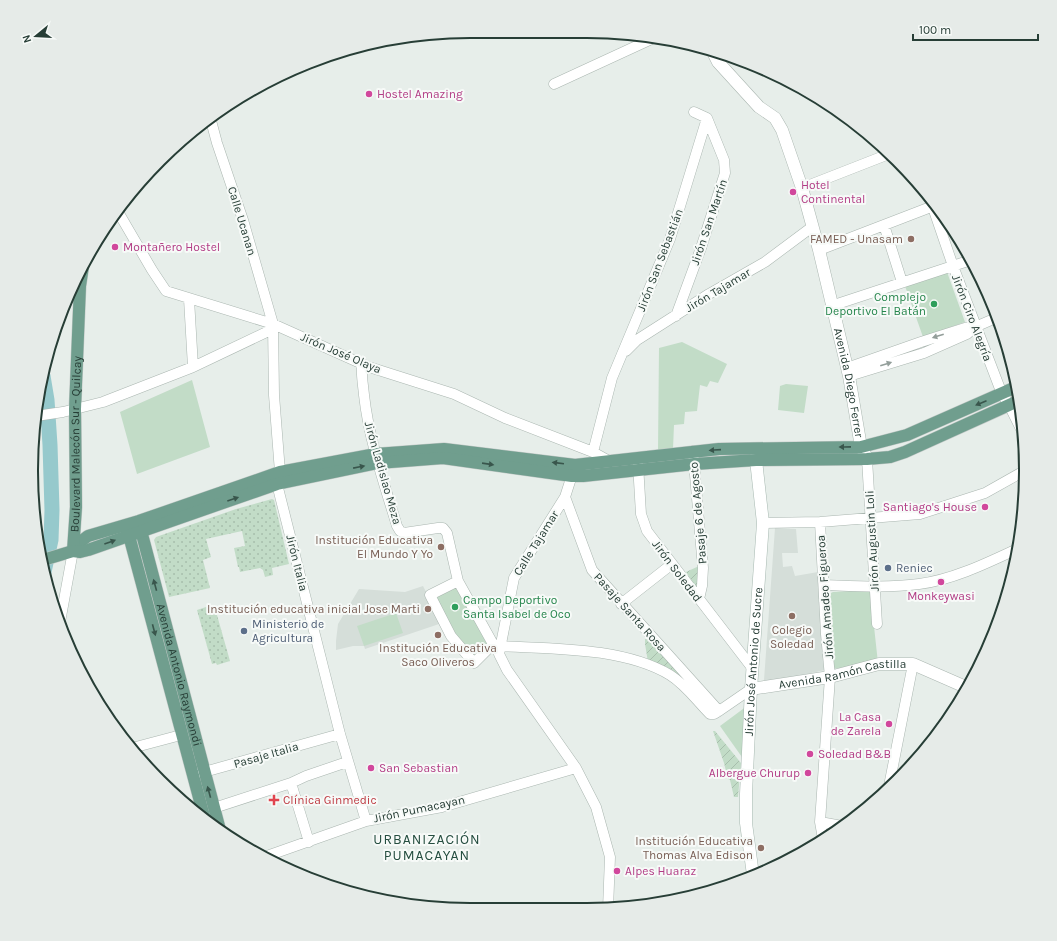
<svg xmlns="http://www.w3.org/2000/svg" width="1057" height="941" viewBox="0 0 1057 941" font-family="Karla,sans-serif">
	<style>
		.built { fill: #d5ded9 }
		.grass { fill: url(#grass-dots) }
		.park { fill: #c2dcc7 }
		.garden { fill: url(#garden-furrows) }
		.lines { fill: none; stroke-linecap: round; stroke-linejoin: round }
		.stream { stroke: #96c9cc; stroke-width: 2.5 }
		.river { stroke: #96c9cc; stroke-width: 15 }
		.minor-casing { stroke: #aab6b0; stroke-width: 11 }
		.tertiary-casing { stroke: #aab6b0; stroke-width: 13 }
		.secondary-casing { stroke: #a6b8b0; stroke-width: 13 }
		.primary-casing { stroke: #c3c9c7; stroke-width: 13 }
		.minor { stroke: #fff; stroke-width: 10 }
		.tertiary { stroke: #fff; stroke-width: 12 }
		.secondary { stroke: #fff; stroke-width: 12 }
		.primary { stroke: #709e8e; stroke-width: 12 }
		.oneway { fill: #939e9a }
		.oneway2 { fill: #39564c }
		.hotel-dot { fill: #d1479c; stroke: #f7faf8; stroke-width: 1.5 }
		.education-dot { fill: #8d6e63; stroke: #f7faf8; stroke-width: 1.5 }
		.leisure-dot { fill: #2e9e5b; stroke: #f7faf8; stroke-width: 1.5 }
		.service-dot { fill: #5c6f8a; stroke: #f7faf8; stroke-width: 1.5 }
		.health-dot { fill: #e0444e; stroke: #f7faf8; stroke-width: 1.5 }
		.labels { text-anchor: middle; stroke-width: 4; stroke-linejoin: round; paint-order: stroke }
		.hotel-label { font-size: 12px; fill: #b23c85; stroke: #f7faf8; text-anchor: start }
		.street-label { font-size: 12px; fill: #273e36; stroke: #f7faf8 }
		.education-label { font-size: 12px; fill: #785e54; stroke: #f7faf8; text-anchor: end }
		.leisure-label { font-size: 12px; fill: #27864d; stroke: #f7faf8; text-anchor: end }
		.service-label { font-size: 12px; fill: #4e5e75; stroke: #f7faf8; text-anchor: start }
		.health-label { font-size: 12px; fill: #be3a42; stroke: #f7faf8; text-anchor: start }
		.quarter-label { font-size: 14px; letter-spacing: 1px; fill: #254e40; stroke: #f7faf8 }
		.rim { fill: none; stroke: #273e36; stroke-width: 2 }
	</style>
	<defs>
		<pattern id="grass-dots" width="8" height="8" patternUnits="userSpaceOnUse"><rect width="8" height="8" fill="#c2dcc7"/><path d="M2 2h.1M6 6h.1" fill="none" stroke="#a7beac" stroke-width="1.8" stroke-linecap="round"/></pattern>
		<pattern id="garden-furrows" width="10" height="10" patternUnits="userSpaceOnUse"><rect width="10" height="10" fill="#c2dcc7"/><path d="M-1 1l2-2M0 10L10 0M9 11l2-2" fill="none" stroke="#a7beac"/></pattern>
	</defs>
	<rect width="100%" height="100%" fill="#e7eeea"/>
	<path class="built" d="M775 528 796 529 798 553H782L783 567 792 566 795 576 818 572 825 670 766 683 764 680Z
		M423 586 442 623 365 649 364 646H353L336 650V641L338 624 359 589 405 592Z"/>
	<path class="grass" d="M272 499 274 500 289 564 272 568 273 575 265 577 263 570 260 568 240 572 239 567H238L234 548 245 546 242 531 206 539 211 557 203 560 210 588 169 597 154 540 156 537 236 509Z
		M209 606H212L215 608 230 661 217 665 216 663 212 664 197 610Z"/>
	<path class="park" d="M947 272 965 322 923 337 905 286Z
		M682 342 727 364 718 383 710 381 707 387 700 385 697 411 685 412 684 424 674 425 673 449 658 450 659 348Z
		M192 380 210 447 137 474 120 412Z
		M786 384 808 386 804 413 778 410 780 386Z
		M455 585 488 644 472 657 450 629 452 627 435 596Z
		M870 590 878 663 832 669 827 595 833 592Z
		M396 613 403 633 364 646 357 626Z
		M747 706 744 760 720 726Z"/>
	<path class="garden" d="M699 566 697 587H696L686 572Z
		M645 639H647L678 671V675L648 662 645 644Z
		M713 731H715L741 763 738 797H734L730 780 728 779 724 763Z"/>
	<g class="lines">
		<path class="stream" d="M38 396 47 400"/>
		<path class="river" d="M43 376 47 400 50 445 52 510 51 540 44 572"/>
		<g class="minor-casing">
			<path id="minor" d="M554 84 656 37
				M210 117 217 143 243 220 273 324 274 395 280 472 277 484 340 734 366 821
				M802 188 889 154
				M929 196 953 266 1002 394 1009 405 1024 435
				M117 210 152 270 166 291 273 324 369 367 454 394 505 418 593 452 611 462
				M884 225 902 282
				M819 250 936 205
				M189 299 193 367
				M831 306 971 260
				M676 316 701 248 725 173 724 160 707 118 694 112
				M626 351 637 340 709 294 765 262 812 227
				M362 364C361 374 363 384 364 395 369 440 384 483 397 526L400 531 404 533 438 528H443L447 533 458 581 493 644
				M847 368 921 342 965 328 975 327 996 318
				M849 376 924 353 967 334 975 327
				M36 416 63 412 103 402 193 367 273 329
				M693 451 703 568 702 586 699 599
				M593 452 612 378 670 239 707 118
				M867 459 877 624
				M638 464 641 514 647 531 753 669
				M574 469 565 497 514 578 499 654 507 670 576 768 596 807 610 857 608 909
				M565 497 592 570 719 711
				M820 522 826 634 830 677 820 822 823 839
				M763 523 820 522 920 514 985 493 1024 471
				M458 581 430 595 451 636 474 663 493 644 499 646C553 649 623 647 670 675 686 685 697 701 710 714H714L719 711 751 689
				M824 585C855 586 887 588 919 584 952 580 987 563 1017 549
				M621 604 672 564
				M60 622 73 551
				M132 748 181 735
				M197 774 340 734
				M291 783 309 842
				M889 786 913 664
				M214 808 291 783 306 776 347 762
				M820 822 842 826
				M264 857 366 821 442 807 576 768"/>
		</g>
		<g class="tertiary-casing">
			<g id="tertiary">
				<path id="s1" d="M713 52 718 62 759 107 775 118 782 130 802 188 819 250 849 376 861 447 866 456"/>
				<path id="s2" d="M751 689 830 677 879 664H913L968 688"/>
			</g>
		</g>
		<g class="secondary-casing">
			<g id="secondary">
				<path id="s3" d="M753 875 746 823V794L751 689 763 523 756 460 757 450"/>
			</g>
		</g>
		<g class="primary-casing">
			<g id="primary">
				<path id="s4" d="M139 523 220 830"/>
				<path d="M127 528 205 820"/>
				<path d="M73 551 80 542 88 536 139 521 280 472 376 454 444 449 575 465 719 449 861 447 907 435 1016 387"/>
				<path id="s5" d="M73 551 76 507 75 409 80 286 83 266"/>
				<path d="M43 560 73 551 80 552 88 550 277 484 378 463 443 458 572 476H583L694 464 756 460 867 459 890 457 905 452 1018 401"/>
			</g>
		</g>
		<use href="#minor" class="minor"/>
		<use href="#tertiary" class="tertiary"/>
		<use href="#secondary" class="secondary"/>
		<use href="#primary" class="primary"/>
	</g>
	<defs><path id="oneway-solid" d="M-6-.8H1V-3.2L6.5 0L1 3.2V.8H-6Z"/></defs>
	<g class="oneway">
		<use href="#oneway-solid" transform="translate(938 336) rotate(163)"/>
		<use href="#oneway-solid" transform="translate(886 364) rotate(-17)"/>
	</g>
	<g class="oneway2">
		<use href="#oneway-solid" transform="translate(981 403) rotate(157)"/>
		<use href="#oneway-solid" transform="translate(845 447) rotate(179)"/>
		<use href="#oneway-solid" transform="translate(715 450) rotate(176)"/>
		<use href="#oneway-solid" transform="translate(558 463) rotate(-173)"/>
		<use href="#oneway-solid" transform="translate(488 464) rotate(8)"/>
		<use href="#oneway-solid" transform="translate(359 467) rotate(-11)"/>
		<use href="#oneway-solid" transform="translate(233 499) rotate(-19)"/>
		<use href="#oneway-solid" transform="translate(110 542) rotate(-20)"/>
		<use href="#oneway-solid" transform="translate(155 585) rotate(-105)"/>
		<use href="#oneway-solid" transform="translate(154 630) rotate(75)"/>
		<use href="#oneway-solid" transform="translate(209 792) rotate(-105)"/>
	</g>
	<g class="hotel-dot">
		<circle cx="369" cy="94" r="4"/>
		<circle cx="793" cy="192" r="4"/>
		<circle cx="115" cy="247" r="4"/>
		<circle cx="985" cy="507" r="4"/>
		<circle cx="941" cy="582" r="4"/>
		<circle cx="889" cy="724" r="4"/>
		<circle cx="810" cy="754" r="4"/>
		<circle cx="371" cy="768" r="4"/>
		<circle cx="808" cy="773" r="4"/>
		<circle cx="617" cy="871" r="4"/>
	</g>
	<g class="education-dot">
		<circle cx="911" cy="239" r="4"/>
		<circle cx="441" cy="547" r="4"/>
		<circle cx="428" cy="609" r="4"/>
		<circle cx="792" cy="616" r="4"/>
		<circle cx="438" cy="635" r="4"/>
		<circle cx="761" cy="848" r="4"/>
	</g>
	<g class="leisure-dot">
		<circle cx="934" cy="304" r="4"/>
		<circle cx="455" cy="607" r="4"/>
	</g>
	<g class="service-dot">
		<circle cx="888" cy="568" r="4"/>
		<circle cx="244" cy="631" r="4"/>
	</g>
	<path class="health-dot" d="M272 794h4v4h4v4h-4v4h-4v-4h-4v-4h4z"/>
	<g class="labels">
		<g class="hotel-label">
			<text x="377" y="98">Hostel Amazing</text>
			<text x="801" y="189">Hotel<tspan x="801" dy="14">Continental</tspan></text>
			<text x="123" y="251">Montañero Hostel</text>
			<text x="977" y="511" text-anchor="end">Santiago's House</text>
			<text x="941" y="600" text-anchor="middle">Monkeywasi</text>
			<text x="881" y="721" text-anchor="end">La Casa<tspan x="881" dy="14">de Zarela</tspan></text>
			<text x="818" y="758">Soledad B&amp;B</text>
			<text x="379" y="772">San Sebastian</text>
			<text x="800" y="777" text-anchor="end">Albergue Churup</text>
			<text x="625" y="875">Alpes Huaraz</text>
		</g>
		<g class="street-label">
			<text transform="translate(242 221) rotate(73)" y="4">Calle Ucanan</text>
			<text transform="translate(709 222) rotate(-71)" y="4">Jirón San Martín</text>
			<text transform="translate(660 260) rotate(-69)" y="4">Jirón San Sebastián</text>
			<text transform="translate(718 290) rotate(-31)" y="4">Jirón Tajamar</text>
			<text transform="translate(972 318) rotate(69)" y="4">Jirón Ciro Alegría</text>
			<text transform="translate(341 353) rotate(23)" y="4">Jirón José Olaya</text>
			<text dy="4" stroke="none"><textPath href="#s1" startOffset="367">Avenida Diego Ferrer</textPath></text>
			<text dy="4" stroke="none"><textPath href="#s5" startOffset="107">Boulevard Malecón Sur - Quilcay</textPath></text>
			<text transform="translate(383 473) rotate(74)" y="4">Jirón Ladislao Meza</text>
			<text transform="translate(698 513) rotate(-95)" y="4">Pasaje 6 de Agosto</text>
			<text transform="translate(872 541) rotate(-93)" y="4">Jirón Augustin Loli</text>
			<text transform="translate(536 543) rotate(-58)" y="4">Calle Tajamar</text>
			<text transform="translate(297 563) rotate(76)" y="4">Jirón Italia</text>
			<text transform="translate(677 571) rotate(53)" y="4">Jirón Soledad</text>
			<text transform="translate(825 597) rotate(-94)" y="4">Jirón Amadeo Figueroa</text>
			<text transform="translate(630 612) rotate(48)" y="4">Pasaje Santa Rosa</text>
			<text dy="4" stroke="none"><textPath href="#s3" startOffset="214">Jirón José Antonio de Sucre</textPath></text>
			<text dy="4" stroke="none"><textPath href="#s4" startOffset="157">Avenida Antonio Raymondi</textPath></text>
			<text dy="4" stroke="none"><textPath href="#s2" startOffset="93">Avenida Ramón Castilla</textPath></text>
			<text transform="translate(266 755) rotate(-16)" y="4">Pasaje Italia</text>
			<text transform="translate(419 809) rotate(-12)" y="4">Jirón Pumacayan</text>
		</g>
		<g class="education-label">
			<text x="903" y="243">FAMED - Unasam</text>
			<text x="433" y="544">Institución Educativa<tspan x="433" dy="14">El Mundo Y Yo</tspan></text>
			<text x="420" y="613">Institución educativa inicial Jose Marti</text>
			<text x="792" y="634" text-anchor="middle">Colegio<tspan x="792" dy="14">Soledad</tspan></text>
			<text x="438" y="652" text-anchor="middle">Institución Educativa<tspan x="438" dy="14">Saco Oliveros</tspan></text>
			<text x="753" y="845">Institución Educativa<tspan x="753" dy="14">Thomas Alva Edison</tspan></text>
		</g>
		<g class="leisure-label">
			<text x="926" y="301">Complejo<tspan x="926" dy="14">Deportivo El Batán</tspan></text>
			<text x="463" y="604" text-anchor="start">Campo Deportivo<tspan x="463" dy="14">Santa Isabel de Oco</tspan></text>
		</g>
		<g class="service-label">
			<text x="896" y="572">Reniec</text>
			<text x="252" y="628">Ministerio de<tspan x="252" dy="14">Agricultura</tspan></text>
		</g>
		<g class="health-label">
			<text x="283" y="804">Clínica Ginmedic</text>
		</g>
		<g class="quarter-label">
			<text x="427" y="844">URBANIZACIÓN<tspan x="427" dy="16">PUMACAYAN</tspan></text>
		</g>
	</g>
	<path d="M0 0H1057V941H0ZM470 38H587A432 432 0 0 1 1019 470V471A432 432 0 0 1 587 903H470A432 432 0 0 1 38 471V470A432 432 0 0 1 470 38Z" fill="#e6ebe8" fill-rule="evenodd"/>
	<path class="rim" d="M470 38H587A432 432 0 0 1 1019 470V471A432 432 0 0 1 587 903H470A432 432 0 0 1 38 471V470A432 432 0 0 1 470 38Z"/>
	<g transform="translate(36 36) rotate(252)" stroke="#f7faf8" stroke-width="3" paint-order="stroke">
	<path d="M0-3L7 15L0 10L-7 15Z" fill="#273e36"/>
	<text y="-6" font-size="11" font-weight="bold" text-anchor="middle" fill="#273e36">N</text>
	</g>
	<path d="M913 34v6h125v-6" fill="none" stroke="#273e36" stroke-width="2"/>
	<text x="919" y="34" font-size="12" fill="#273e36" stroke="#f7faf8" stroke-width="3" paint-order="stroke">100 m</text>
</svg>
